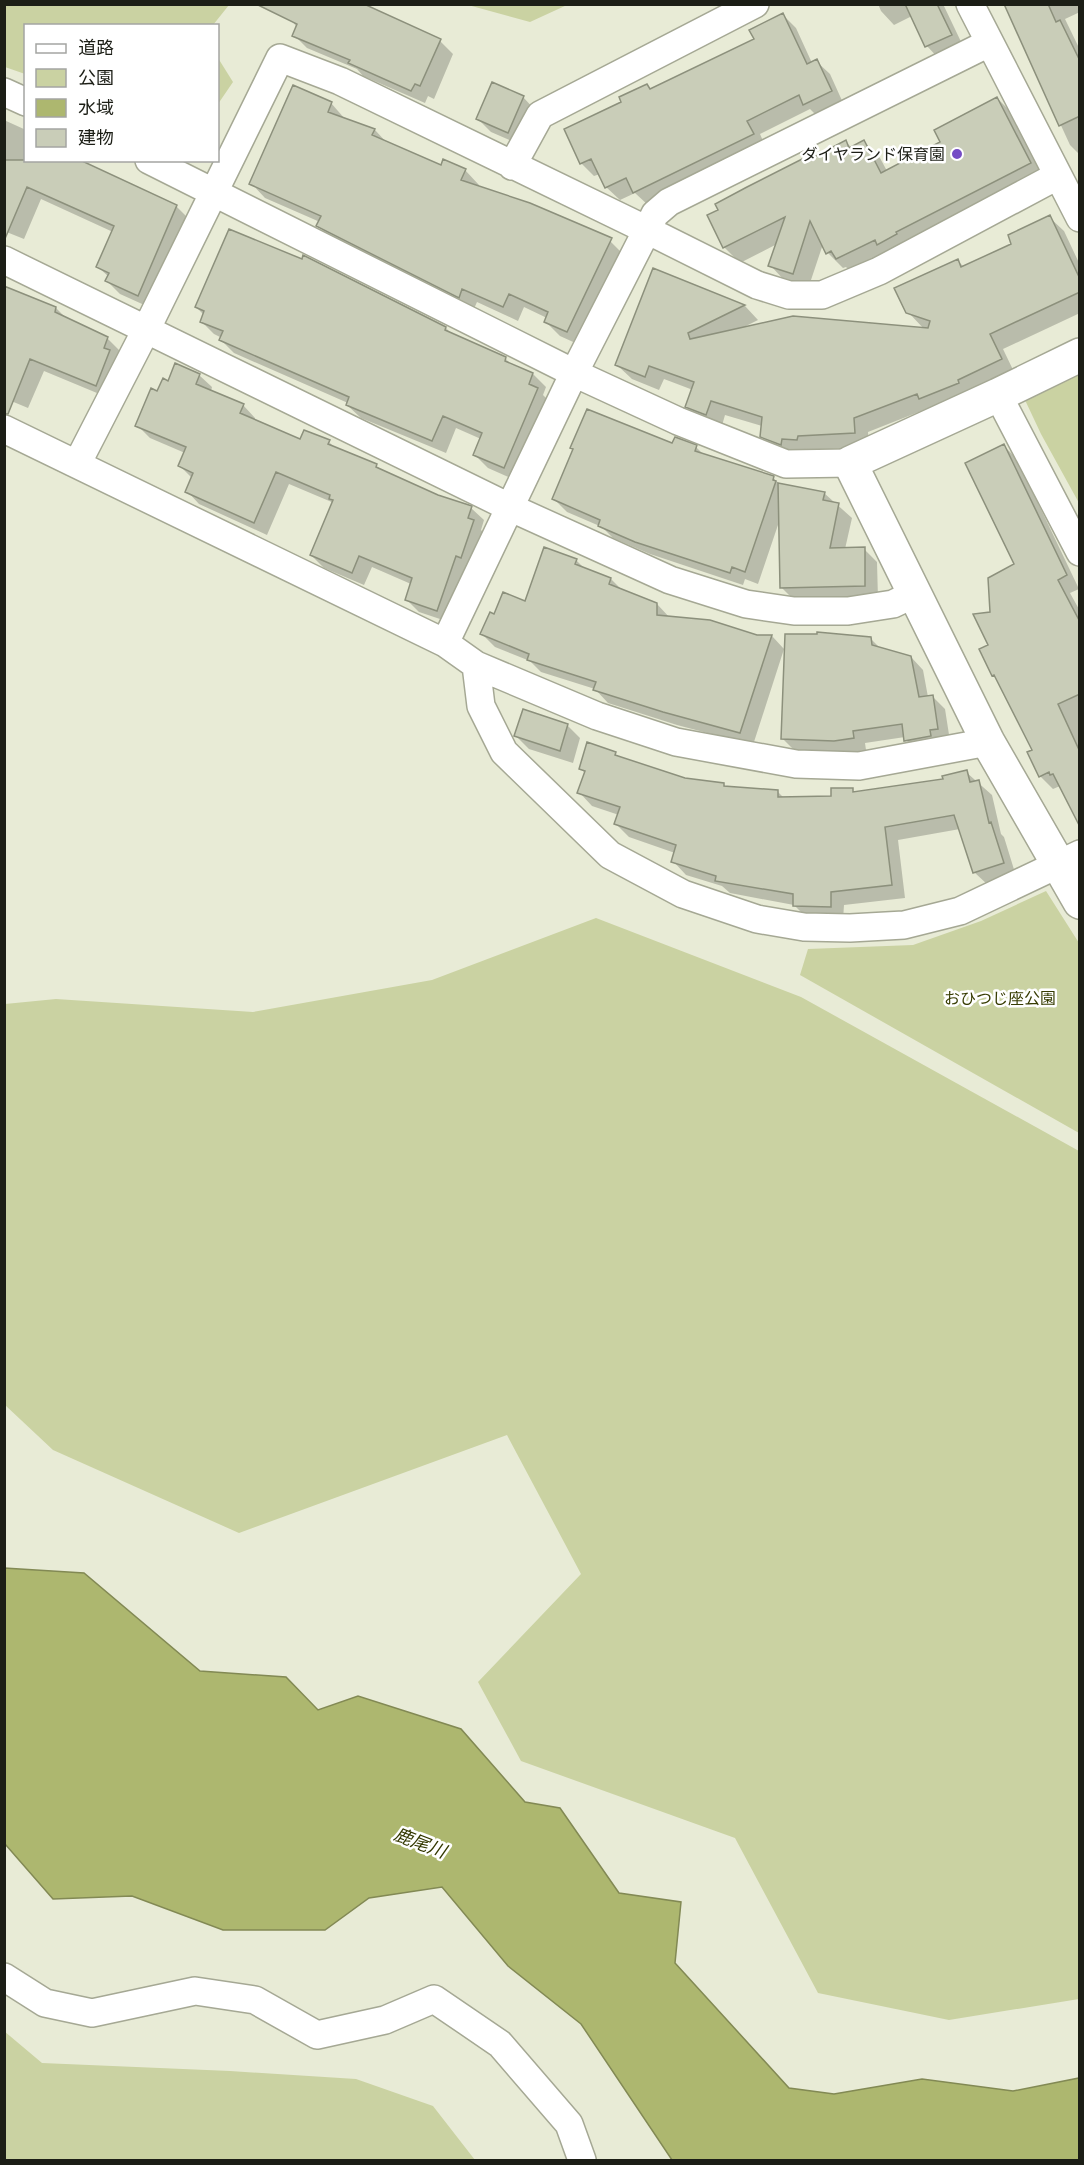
<svg xmlns="http://www.w3.org/2000/svg" width="1084" height="2165" viewBox="0 0 1084 2165" font-family="Mulish,'Noto Sans JP',sans-serif">
	<style>
		.green { fill: #cad2a2 }
		.water { fill: #adb76f; stroke: #828954; stroke-width: 1.5 }
		.shadow { fill: #0003 }
		.building { fill: #c9cdb8; stroke: #8c907c; stroke-width: 1.5 }
		.lines { fill: none; stroke-linecap: round; stroke-linejoin: round }
		.street-casing { stroke: #a5a894; stroke-width: 30 }
		.secondary-casing { stroke: #a5a894; stroke-width: 36 }
		.street { stroke: #fff; stroke-width: 27 }
		.secondary { stroke: #fff; stroke-width: 33 }
		.poi-dot { fill: #754cc5; stroke: #fff; stroke-width: 2 }
		.labels { text-anchor: middle; stroke-width: 5; stroke-linejoin: round; paint-order: stroke }
		.poi-label { font-size: 16px; fill: #1c1e16; stroke: #fff; text-anchor: end }
		.park-label { font-size: 16px; fill: #373c02; stroke: #fff }
		.water-label { font-size: 18px; font-style: italic; fill: #343800; stroke: #fff }
	</style>
	<rect width="100%" height="100%" fill="#e8ebd6"/>
	<path class="green" d="M4 5 5 4 229 5 213 25 26 26 25 74 5 67Z
		M468 5 567 4V5L530 22Z
		M218 58 233 82 218 104Z
		M1079 374V503L1041 434 1025 400Z
		M1046 891 1079 943V1133L800 975 808 949 913 945 981 921Z
		M596 918 801 997 1079 1151V1999L949 2020 818 1993 735 1838 521 1761 478 1682 581 1574 507 1435 239 1533 53 1450 5 1405V1004L56 999 253 1012 432 980Z
		M4 2031 42 2063 230 2071 356 2079 433 2106 475 2160H5Z"/>
	<path class="water" d="M4 1568 84 1573 200 1671 286 1677 318 1710 358 1696 461 1729 525 1802 560 1808 619 1893 681 1902 675 1963 789 2088 834 2094 922 2079 1013 2091 1079 2078V2160H672L581 2024 508 1966 442 1887 369 1898 325 1930H223L132 1896 53 1899 5 1844Z"/>
	<path class="shadow" d="M878 4H943L964 48 940 60 927 46 912 16 894 25 881 11Z
		M1005 4H1080V12L1065 19 1080 50V155L1070 145Z
		M783 15 796 28 812 63 816 61 830 74 844 105 818 117 810 109 760 134 766 148 648 205 635 193 620 200 606 187 600 174 594 176 581 163 623 102 647 86 651 90 756 40Z
		M290 19 440 41 453 54 434 99 428 96 425 103 363 76 357 69 307 48 294 35 297 27Z
		M523 97 536 111 521 145 491 132 478 119Z
		M997 98 1013 114 1045 179 853 274 846 267 843 268 828 253 823 244 808 289 785 281 770 265 777 244 740 263 724 247 812 159 846 142 852 148 864 142 880 158 887 171 942 143Z
		M331 103 345 119 375 130 388 144 442 167 465 170 479 185 478 187 607 238 622 253 582 346 560 336 546 322 547 318 524 307 518 321 477 302 473 311 333 240 318 226 320 222 265 198 251 183Z
		M4 120 26 130V160L176 206 189 219 151 308 120 294 107 281 109 277 98 267 113 232 41 199 24 239 4 231Z
		M1049 217 1064 231 1080 265V313L1003 349 1015 374 868 432 869 447 812 450 811 454 776 451 761 436 762 426 725 415 721 429 701 421 687 407 693 390 664 379 659 390 632 379 617 365 654 270 745 306 758 320 742 328 925 330 908 312 958 261 964 267 1013 245Z
		M196 307 446 328 453 336 505 358 512 366 533 374 546 387 543 395 551 403 517 481 488 468 475 455 481 439 456 428 446 453 361 418 347 405 348 403 234 353 221 340 222 338 214 334 201 321 204 315Z
		M56 308 66 318 107 338 120 351 109 398 44 371 28 408 4 398Z
		M199 375 212 387 211 391 243 405 255 418 254 421 301 441 329 442 336 449 377 466 383 472 437 496 471 508 484 520 481 530 485 534 449 622 419 612 406 599 411 584 372 567 364 585 324 568 311 555 334 503 289 484 267 535 199 504 187 491 192 478 180 466 185 453 150 438 137 425 158 393 169 383Z
		M673 445 696 447 705 456 773 478 781 485 824 493 852 518 845 549H864L877 562 878 599 795 601 781 587 780 519 758 584 745 579 743 585 650 554 613 538 602 527 567 512 554 499Z
		M1004 446 1017 459 1079 589 1070 593 1080 611V824L1060 786 1053 789 1040 776 1034 751 999 680 994 675 990 645 992 614 1016 565Z
		M576 560 586 570 611 579 623 591 657 604 670 618 757 636H772L784 649 753 745 677 725 608 703 595 689 541 672 530 661 495 647 482 634 495 616 526 603Z
		M871 639 881 649 911 657 923 670 928 697 932 696 945 709 950 741 918 752 906 740 905 737 865 743 866 750 847 753 795 751 783 739Z
		M567 725 580 738 573 763 529 749 516 736Z
		M588 744 615 754 620 758 667 777 724 785 727 788 778 792 784 798H833L852 790 856 793 944 780 966 772 992 795 1001 834 1004 837 1016 876 988 885 974 872 960 829 898 840 905 898 844 905 843 920 808 919 794 905 730 893 722 886 686 875 673 861 675 853 629 837 616 824 619 815 592 806 579 792 586 774 580 768Z"/>
	<path class="building" d="M256 4H364L441 39 420 86 415 84 411 91 348 63 350 60 292 36 297 24Z
		M905 4H937L952 35 925 47Z
		M1004 4H1048L1056 22 1060 20 1080 61V116L1059 126Z
		M783 13 807 64 817 59 832 91 803 105 799 95 747 121 754 134 633 193 626 178 605 188 591 159 580 164 564 129 621 102 619 97 647 84 650 89 754 39 749 30Z
		M492 82 524 96 508 133 476 119Z
		M293 85 332 102 328 112 375 129 372 135 441 165 443 159 466 169 461 180 530 203 612 238 567 332 544 322 548 312 509 294 503 307 462 289 459 298 316 226 321 216 249 184Z
		M997 97 1031 163 896 232 897 234 877 245 875 240 836 259 831 251 826 254 810 221 793 274 768 266 785 217 723 248 707 215 718 210 715 204 747 187 810 155 812 158 846 140 849 148 864 140 881 173 940 142 934 130Z
		M4 160H80L177 205 138 296 105 281 109 273 96 267 114 226 27 187 4 241Z
		M1050 215 1080 279V292L990 334 1002 359 958 380 959 383 919 399 917 394 854 418 855 433 798 436 797 440 782 439 781 445 760 437 762 417 711 401 706 415 685 407 694 382 649 366 645 377 615 365 653 268 745 305 688 333 690 339 793 316 928 328 930 321 906 313 894 288 958 259 961 267 1011 244 1008 235Z
		M229 229 302 259 303 255 446 327 445 330 506 357 505 361 533 373 529 384 538 388 504 468 473 455 482 433 443 416 432 441 346 405 349 397 219 340 223 331 200 322 204 311 195 307Z
		M4 286 56 307 55 312 108 337 104 348 110 350 96 386 30 359 8 414H4Z
		M175 363 200 374 196 384 244 404 240 413 300 439 304 430 330 440 328 444 377 464 376 467 438 495 472 506 468 518 474 520 461 558 456 556 437 611 405 600 412 578 359 556 352 573 310 555 333 500 329 499 330 495 276 472 254 523 185 492 193 473 178 466 186 447 135 426 151 388 157 391 163 378 168 381Z
		M587 409 672 443 675 437 697 445 695 451 774 476 773 480 776 481 745 572 732 567 730 573 635 542 598 526 600 520 552 499 573 449 570 448Z
		M1004 444 1067 575 1058 580 1080 622V694L1058 704 1080 752V827L1053 774 1050 775 1049 772 1039 777 1027 752 1032 750 994 675 992 676 979 649 988 645 973 614 990 612 988 578 1014 564 965 463Z
		M778 483 825 492 823 500 839 503 830 548 865 547V586L780 588Z
		M544 547 577 559 575 564 611 578 609 584 657 603V615L710 620 757 635H772L740 733 663 712 593 690 596 682 527 660 529 654 480 634 490 612 494 614 503 592 525 601Z
		M817 632 871 637 872 645 911 656 919 697 933 695 938 729 930 730 931 736 904 741 902 724 853 731 854 738 834 741 781 739 785 634H817Z
		M523 709 568 724 560 751 514 736Z
		M587 742 616 752 615 755 685 778 724 783V786L778 790V797L831 796V788H853V792L943 779 942 776 967 770 970 782 979 780 989 823 991 822 1004 863 973 873 954 815 885 827 892 885 831 892V907L793 906V894L715 881 716 876 671 862 676 845 614 824 620 807 577 793 585 771 579 769Z"/>
	<g class="lines">
		<g class="street-casing">
			<path id="street" d="M970 4 1080 218
				M989 43 669 202 655 214 647 230 757 285 789 295H822L879 271 1057 176
				M4 92 26 102
				M149 160 574 373 678 421 786 464 850 463
				M512 166 540 115 755 4
				M4 260 509 507 670 580 746 604 794 611H848L893 604 914 594
				M998 395 1080 552
				M4 429 445 643 476 665 597 716 676 742 796 764 859 766 988 742
				M77 464 146 330 280 58 340 81 647 230 574 373 445 643
				M476 665 481 706 504 752 610 855 683 894 757 919 804 927 850 928 904 925 960 911 1080 854
				M4 1977 45 2003 92 2013 195 1991 255 2000 317 2035 385 2020 434 1999 500 2044 569 2124 582 2160"/>
		</g>
		<g class="secondary-casing">
			<path id="secondary" d="M1080 355 998 395 850 463 988 742 1080 902"/>
		</g>
		<use href="#street" class="street"/>
		<use href="#secondary" class="secondary"/>
	</g>
	<circle class="poi-dot" cx="957" cy="154" r="6"/>
	<g class="labels">
		<g class="poi-label">
			<text x="945" y="160">ダイヤランド保育園</text>
		</g>
		<g class="park-label">
			<text x="1000" y="1004">おひつじ座公園</text>
		</g>
		<g class="water-label">
			<text transform="translate(420 1843) rotate(21)" y="6">鹿尾川</text>
		</g>
	</g>
	<rect width="1084" height="2165" fill="none" stroke="#1c1e16" stroke-width="12"/>
	<rect x="24" y="24" width="195" height="138" fill="#ffffff" stroke="#a4a5a2" stroke-width="1.5"/>
	<rect x="36" y="44" width="30" height="9" fill="#ffffff" stroke="#a4a5a2" stroke-width="1.5"/>
	<text x="78" y="54" font-size="18" fill="#1c1e16">道路</text>
	<rect x="36" y="69" width="30" height="18" fill="#cad2a2" stroke="#a4a5a2" stroke-width="1.5"/>
	<text x="78" y="84" font-size="18" fill="#1c1e16">公園</text>
	<rect x="36" y="99" width="30" height="18" fill="#adb76f" stroke="#a4a5a2" stroke-width="1.5"/>
	<text x="78" y="114" font-size="18" fill="#1c1e16">水域</text>
	<rect x="36" y="129" width="30" height="18" fill="#c9cdb8" stroke="#a4a5a2" stroke-width="1.5"/>
	<text x="78" y="144" font-size="18" fill="#1c1e16">建物</text>
</svg>
